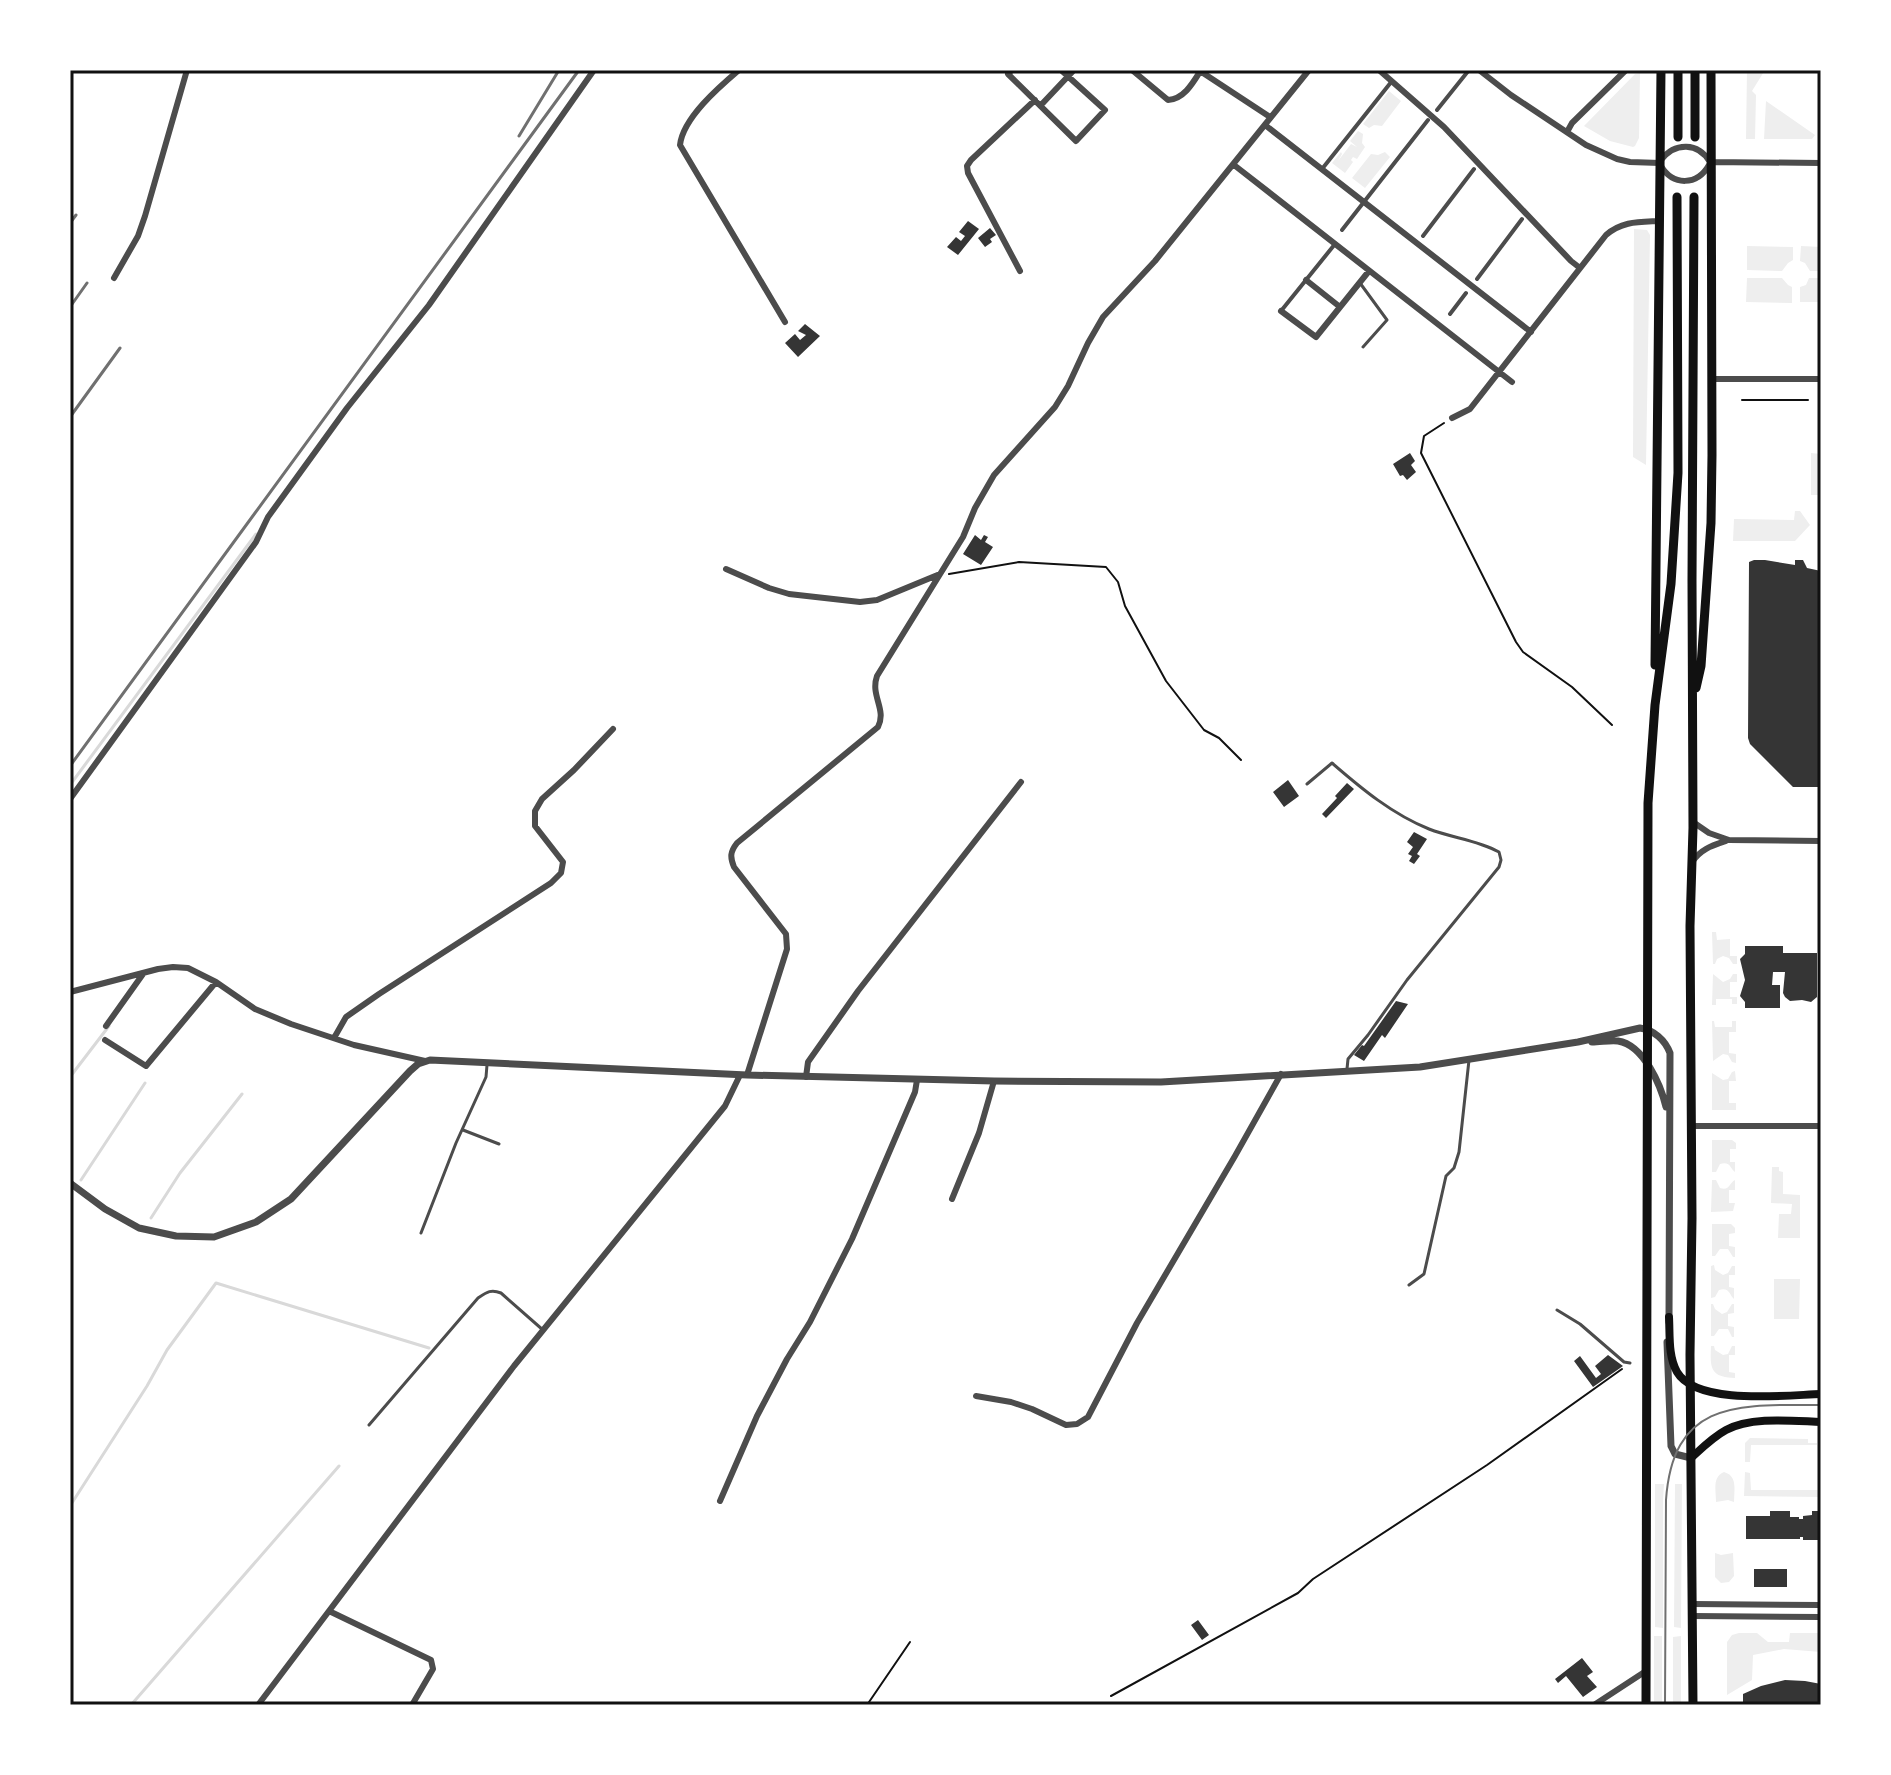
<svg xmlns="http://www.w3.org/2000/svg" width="1891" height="1775" viewBox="0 0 1891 1775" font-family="'Roboto Condensed',sans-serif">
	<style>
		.green { fill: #eee }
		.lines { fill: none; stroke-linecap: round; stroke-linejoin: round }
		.stream { stroke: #d9d9d9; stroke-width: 3 }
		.building { fill: #353535 }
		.path { stroke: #111; stroke-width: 2 }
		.service { stroke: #4c4c4c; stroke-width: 3 }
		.pedestrian { stroke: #4c4c4c; stroke-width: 4 }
		.minor { stroke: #4c4c4c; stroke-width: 6 }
		.tertiary { stroke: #4c4c4c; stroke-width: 7 }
		.secondary { stroke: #111; stroke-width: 8 }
		.primary { stroke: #111; stroke-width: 9 }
		.tram { stroke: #707070; stroke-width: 2 }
		.rail { stroke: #707070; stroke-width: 3 }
		.neatline { fill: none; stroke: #111; stroke-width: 3 }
	</style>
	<rect width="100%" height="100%" fill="#fff"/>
	<path class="green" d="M1747 70H1765L1752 91 1756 95 1755 139H1746Z
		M1640 73 1639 138 1635 146 1633 147 1610 141 1584 126 1635 74Z
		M1389 91 1401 101 1382 126 1374 125 1369 128 1363 124Z
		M1766 101 1815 135 1812 139H1764Z
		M1358 131 1363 134 1362 143 1365 147 1357 159 1353 157 1351 160 1353 162 1345 173 1332 163 1341 152 1342 154 1338 161 1351 144 1357 147 1350 141Z
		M1385 152 1390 157 1365 188 1352 178 1371 154 1378 155Z
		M1634 229 1647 230 1650 235 1646 465 1633 457Z
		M1747 246 1793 247V260L1788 263 1782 271 1747 270Z
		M1801 246 1821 247V271H1810L1805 263 1800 261Z
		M1747 278H1782L1788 285 1792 287V303L1746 302Z
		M1809 278H1821V302H1800V287L1806 285Z
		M1811 453 1821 454V495H1811Z
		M1795 511H1800L1810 525 1795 541H1733L1734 519 1794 520Z
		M1712 932H1716L1717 940 1730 939V956H1737V964H1733L1729 958 1723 956 1717 959 1715 964H1713Z
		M1713 974 1723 982 1730 979 1733 974H1737V982H1730V997H1737V1004H1732V999H1716V1005H1712Z
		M1712 1021H1714L1715 1027H1732V1021H1736V1032H1729V1053L1736 1054V1063L1732 1062 1728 1055 1723 1054 1713 1061Z
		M1735 1071 1736 1081H1729V1103H1736V1110H1712V1073L1723 1080 1728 1079 1732 1072Z
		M1712 1140H1732L1736 1143V1149H1730V1162H1735V1172C1730 1169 1731 1161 1720 1164L1716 1172H1712Z
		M1772 1167H1779V1171L1783 1172V1194L1800 1195V1238H1778L1779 1214H1791L1792 1204 1771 1203Z
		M1712 1180H1716L1720 1188C1730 1191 1729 1183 1735 1180V1190H1729V1203H1735L1733 1211 1711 1212Z
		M1712 1224H1731L1735 1228V1233L1729 1234V1246L1735 1247V1257H1733L1728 1249H1720L1715 1256H1712Z
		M1714 1265 1715 1270 1723 1275 1728 1273 1732 1266H1735V1275H1729V1287L1734 1288V1299C1729 1295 1730 1287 1719 1290L1715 1297 1711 1298V1266Z
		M1774 1279H1800L1799 1319H1774Z
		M1711 1304H1713L1715 1309 1722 1314 1727 1312 1732 1304H1734V1313L1728 1314V1326L1734 1327V1337H1732L1728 1329H1719L1714 1336H1711Z
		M1711 1346H1714L1715 1350 1723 1355 1728 1354 1732 1346H1735V1355H1729V1372L1735 1373V1378C1710 1377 1710 1368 1711 1346Z
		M1750 1438 1808 1439V1443H1817V1445H1751L1750 1462H1745V1443Z
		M1724 1472C1738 1476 1734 1490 1734 1502L1728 1500 1716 1502C1716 1490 1712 1477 1724 1472Z
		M1745 1472 1750 1473 1751 1490H1820L1821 1486V1497L1744 1496Z
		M1655 1484H1664L1663 1500V1628L1655 1627Z
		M1675 1484H1682L1681 1628 1674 1627Z
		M1715 1553 1721 1555 1733 1553 1734 1576 1729 1582 1721 1583 1715 1577Z
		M1739 1633H1757L1768 1642H1789L1790 1633H1821V1652L1784 1649 1753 1655 1752 1680 1727 1695V1642L1732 1635Z
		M1654 1636H1662V1705H1654Z
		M1681 1636V1705H1673V1637Z"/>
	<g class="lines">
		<path class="stream" d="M70 785 256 534
			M70 1077 109 1026
			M81 1180 145 1083
			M151 1218 180 1173 242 1094
			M70 1506 147 1386 167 1350 216 1283 429 1348
			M96 1705H100
			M131 1705 339 1466"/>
	</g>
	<path class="building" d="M968 221 979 229 958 255 947 247 956 237 961 241 965 236 959 232Z
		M990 228 996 235 990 239 992 242 985 247 978 238Z
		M805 324 820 336 798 357 785 343 795 334 800 340 806 335 798 331Z
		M1410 453 1415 461 1411 465 1416 472 1407 480 1403 475 1400 476 1393 464Z
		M975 535 981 540 984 535 988 537 985 542 993 547 981 565 963 554Z
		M1754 560H1765L1795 565V560H1803L1807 568 1821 571V787H1793L1750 744 1748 738 1749 562Z
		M1288 780 1299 796 1284 807 1273 792Z
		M1347 783 1354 789 1326 818 1322 814 1337 798 1335 796Z
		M1414 832 1427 839 1417 854 1420 856 1414 864 1409 861 1412 856 1408 854 1413 847 1407 842Z
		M1745 946H1783V953H1817V997L1811 1002 1802 1000 1790 1001 1785 997 1783 993 1785 972H1773L1772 985H1780V1008H1745V1002L1740 996 1745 980 1740 959 1745 954Z
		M1396 1001 1408 1004 1385 1038 1382 1035 1364 1061 1354 1055 1362 1045 1364 1046Z
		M1608 1355 1623 1366 1593 1387 1574 1361 1580 1356 1596 1378 1601 1374 1595 1366Z
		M1770 1511H1790V1517H1799V1519H1803V1516L1812 1515V1511H1821V1540H1803V1537H1800V1539H1746V1516H1770Z
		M1754 1569H1787V1587H1754Z
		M1198 1620 1209 1635 1202 1640 1191 1625Z
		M1582 1658 1593 1672 1587 1676 1597 1687 1583 1697 1566 1676 1558 1683 1555 1679Z
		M1785 1680 1805 1681 1821 1684V1705H1743V1694L1761 1686Z"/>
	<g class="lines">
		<path class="path" d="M1742 400H1808
			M1444 423 1424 436 1421 453 1516 642 1523 652 1572 687 1612 725
			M949 574 1019 562 1106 567 1118 582 1125 606 1166 681 1204 730 1219 738 1241 760
			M1111 1696 1298 1593 1313 1579 1487 1465 1622 1369
			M867 1705 910 1642"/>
		<path class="service" d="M1360 283 1387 320 1363 347
			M1307 784 1332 763C1362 789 1392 814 1429 829 1452 838 1478 840 1499 852L1501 860 1499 867 1407 980 1368 1035 1348 1059 1347 1069
			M463 1130 499 1144
			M421 1233 456 1143 486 1077 487 1065
			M1409 1285 1424 1274 1446 1176 1454 1168 1459 1152 1469 1060
			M1557 1310 1580 1324 1624 1362 1630 1363
			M369 1425 478 1298C487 1292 491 1289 501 1293L543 1330"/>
		<path class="pedestrian" d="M1437 110 1469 70
			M1322 169 1392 81
			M1342 230 1428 120
			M1423 236 1474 169
			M1477 279 1522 219
			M1281 311 1335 244
			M1450 314 1466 293"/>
		<path class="minor" d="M739 70C719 87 683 118 680 145L785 322
			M1012 70 1008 74 1076 141 1105 110 1061 70
			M1132 70 1168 100C1184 99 1193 83 1201 70
			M1379 70 1444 127 1571 261 1580 268
			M1479 70 1511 95 1586 145 1617 159 1630 162 1660 163
			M1200 71 1270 117
			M1041 105 1074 70
			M1265 125 1531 332
			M1567 132 1572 123 1626 70
			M1661 160C1675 142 1698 142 1710 162
			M1710 162 1821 163
			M1234 165 1512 382
			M1661 166C1673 186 1697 186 1709 165
			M1020 271 968 173 967 166 971 160 1035 100
			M114 278 138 236 145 216 187 70
			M1306 280 1340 307
			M1281 311 1316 337 1369 271
			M1713 379H1821
			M1452 418 1470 409 1606 235C1622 221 1639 222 1659 221
			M726 569 769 588 789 594 860 602 877 600 940 574
			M70 799 256 542 268 517 347 408 429 305 594 70
			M1693 822 1709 833 1729 840 1821 841
			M1692 862C1701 849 1711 846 1726 841
			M70 992 158 969 173 967 188 968 216 982 255 1009 291 1024 354 1045 425 1061
			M106 1026 143 974
			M334 1038 346 1017 379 994 551 883 561 873 563 862 535 826V811L542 799 574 770 613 729
			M105 1040 146 1066 216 982
			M747 1075 787 949 786 934 734 867C730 857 730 852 737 843L878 727C887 709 870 696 877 676L963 537 975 508 994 475 1055 407 1068 386 1088 343 1103 317 1155 261 1309 70
			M806 1077 808 1062 858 991 1021 782
			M1690 1126H1821
			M952 1199 979 1133 994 1081
			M976 1396 1011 1402 1032 1409 1066 1425 1077 1424 1088 1417 1137 1323 1235 1156 1281 1074
			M720 1501 757 1416 787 1359 810 1322 852 1239 915 1092 917 1080
			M1693 1604 1821 1605
			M329 1611 431 1660 433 1669 412 1705
			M1693 1616 1821 1617
			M258 1705 514 1366 725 1106 740 1075
			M1594 1705 1646 1671"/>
		<path class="tertiary" d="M1592 1042C1601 1042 1610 1040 1618 1041 1644 1045 1661 1086 1666 1107
			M70 1183 105 1209 139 1228 176 1236 214 1237 256 1222 291 1199 410 1071 418 1064 430 1060 747 1075 994 1081 1161 1082 1420 1067 1578 1042 1640 1028C1654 1030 1665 1040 1670 1053L1669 1322
			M1667 1342 1671 1446 1675 1454 1691 1458"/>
		<path class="secondary" d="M1669 1317C1670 1335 1668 1356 1677 1372 1697 1406 1787 1395 1821 1394
			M1691 1458C1702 1448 1713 1437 1726 1430 1751 1416 1793 1421 1821 1422"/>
		<path class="primary" d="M1678 137V70
			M1695 137V70
			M1655 665 1661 70
			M1696 688 1701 666 1711 523 1712 455 1711 70
			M1646 1705 1648 803 1655 705 1671 584 1678 473 1677 197
			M1693 1705 1690 1355 1692 1218 1690 926 1693 828 1692 580 1694 197"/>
		<path class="tram" d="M1665 1705 1666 1500C1673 1398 1741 1405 1821 1405"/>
		<path class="rail" d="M70 72 72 70
			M519 136 559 70
			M70 223 76 215
			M70 307 87 283
			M70 417 120 348
			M70 766 579 70"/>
	</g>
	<rect width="1891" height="1775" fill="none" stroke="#ffffff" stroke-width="144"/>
	<rect x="72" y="72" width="1747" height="1631" class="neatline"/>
</svg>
